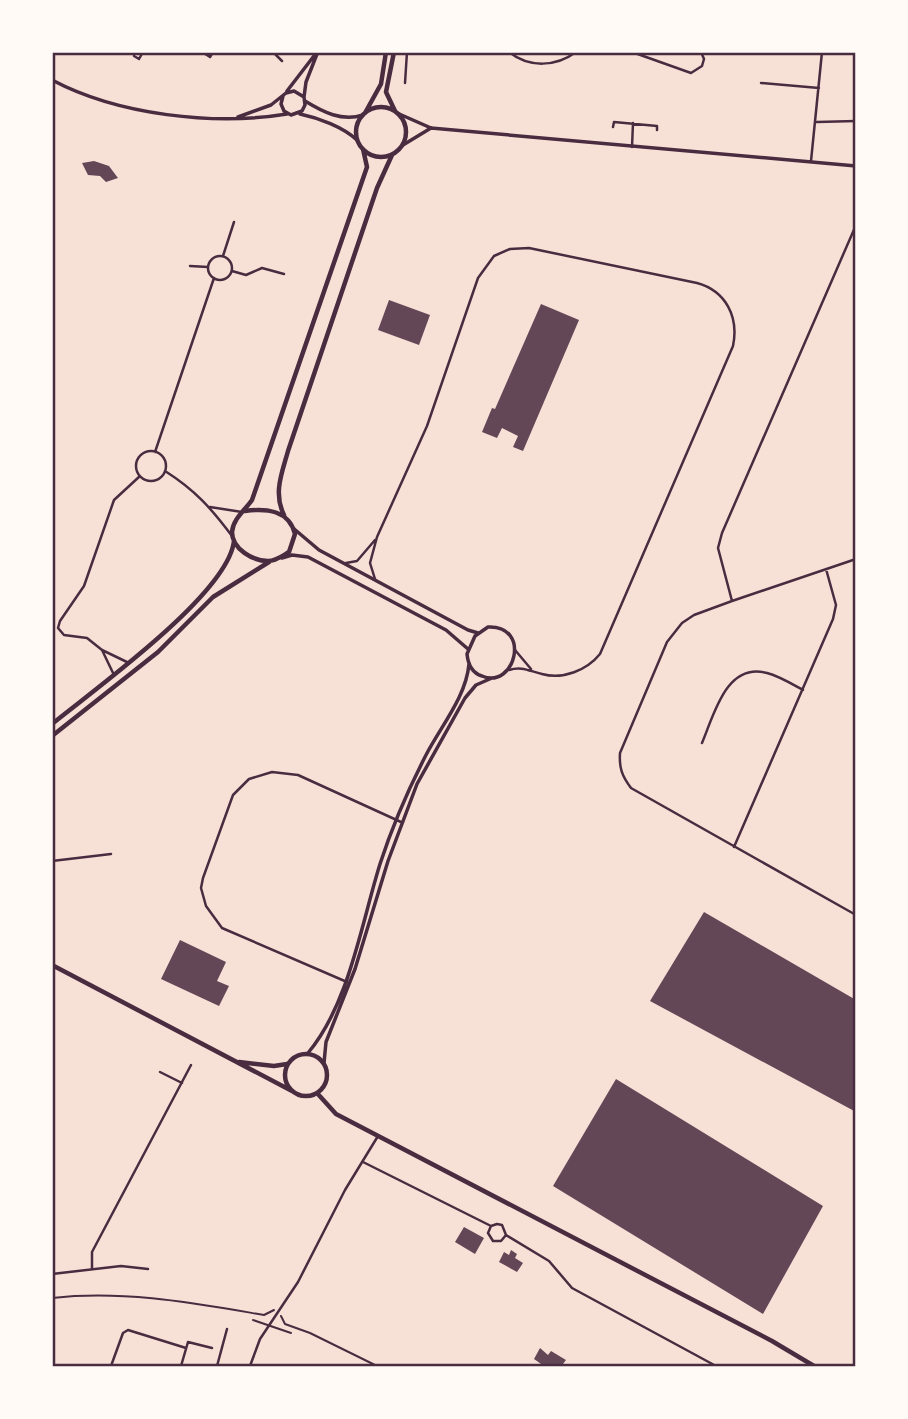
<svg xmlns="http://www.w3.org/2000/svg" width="908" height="1419" viewBox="0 0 908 1419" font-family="Rubik,sans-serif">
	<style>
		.building { fill: #644757 }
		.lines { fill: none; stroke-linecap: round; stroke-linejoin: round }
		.path { stroke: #4a2c40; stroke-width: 2 }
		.service { stroke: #4a2c40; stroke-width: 2 }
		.minor { stroke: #4a2c40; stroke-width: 2.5 }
		.tertiary { stroke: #4a2c40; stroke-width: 3.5 }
		.primary { stroke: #4a2c40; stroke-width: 4.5 }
		.neatline { fill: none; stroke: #4a2c40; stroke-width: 2.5 }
	</style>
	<rect width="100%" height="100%" fill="#f7e1d7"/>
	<path class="building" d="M94 161 109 166 118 178 106 182 100 176 88 175 82 163Z
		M389 300 430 315 419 345 378 330Z
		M541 304 579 320 523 451 513 447 518 436 502 428 497 438 482 432 492 408 495 409Z
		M704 912 856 1000V1112L650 1001Z
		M180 940 226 962 217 981 229 986 219 1006 161 979Z
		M616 1079 823 1206 763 1314 553 1186Z
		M464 1227 484 1238 475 1254 455 1242Z
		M511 1250 517 1254 515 1258 523 1263 517 1272 499 1262 504 1252 509 1255Z
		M540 1348 548 1355 551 1351 566 1360 563 1364 568 1366H544L534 1359Z"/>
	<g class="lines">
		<path class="path" d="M52 1298C124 1290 193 1303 264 1315L274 1310
			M281 1316 285 1324 310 1333 377 1366"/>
		<path class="service" d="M253 1320 291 1333"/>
		<path class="minor" d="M202 52 210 57 213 52
			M273 52 282 61
			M509 52C529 68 556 67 576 52
			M632 52 691 73 702 66 704 59 701 52
			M850 52 856 54
			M134 56 139 59 143 52
			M405 83 407 52
			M761 83 819 88
			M817 122 856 121
			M613 127 614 122 657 126V130
			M632 147 633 123
			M811 161 822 52
			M208 268a12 12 0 1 1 24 0a12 12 0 1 1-24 0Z
			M223 256 234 222
			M190 266 208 267
			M232 271 246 275 262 268 284 274
			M136 466a15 15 0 1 1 30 0a15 15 0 1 1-30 0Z
			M155 452 214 278
			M165 471C195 490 211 508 232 536
			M210 507 242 512
			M856 559 732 601 694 615 682 623 667 642 620 753C619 768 622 776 631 788L856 915
			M346 563 357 561 375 540
			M375 579 370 563 377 537 427 426 478 278 494 256 510 249 529 248 697 283C726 291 739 317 733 346L600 654C587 670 563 680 542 674 529 671 522 666 509 670
			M732 601 718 548 722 533 856 225
			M102 650 114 675
			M515 650 531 669
			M129 663 102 650 87 638 64 635 58 628 60 621 84 586 114 500 140 476
			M702 743C714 715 726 662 767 673 779 676 792 684 803 690
			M734 847 833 619 836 605 826 569
			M52 861 111 854
			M347 982 222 928 206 906 201 888 203 878 233 795 249 779 272 772 298 775 401 822
			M160 1072 182 1083
			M363 1162 491 1226 497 1224 502 1225 506 1235 549 1261 572 1288 716 1366
			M491 1226 488 1233 493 1241H501L506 1235
			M92 1268V1252L191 1065
			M52 1274 121 1266 148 1269
			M111 1366 123 1333 128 1330 186 1348
			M181 1366 188 1342 212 1348
			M217 1366 227 1329
			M250 1366 260 1339 298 1282 345 1190 378 1136"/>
		<path class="tertiary" d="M52 80C118 115 214 126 287 114
			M287 91 317 52
			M304 97 306 82 317 54
			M305 101C323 112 342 122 363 115
			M397 113 431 128 856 166
			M300 114C319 118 343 127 357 140
			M238 117 271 105 286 93 294 91 304 97 305 105 302 111 291 115 284 111 281 104 283 96
			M403 145 431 128
			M293 528 319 550 468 630 478 633
			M282 558 292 555 308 557 446 630 468 649
			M488 627C532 625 515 690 482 676 472 673 468 664 467 654L475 636Z
			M308 1053C349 1004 361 925 380 864 392 827 408 790 426 755 441 726 466 697 469 664
			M324 1063 326 1042 355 969 388 861 417 784 465 698 476 685 492 678"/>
		<path class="primary" d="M394 52 386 92 395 111
			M356 132a25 25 0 1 1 50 0a25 25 0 1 1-50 0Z
			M365 113 381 84 386 52
			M245 511C267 508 289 510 295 534L289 552C282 556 276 561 268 561 253 561 232 549 232 532 233 519 245 510 252 500L367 167 363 149
			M284 515C273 493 282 473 288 451L377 188 392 155
			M52 724C95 689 228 594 234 541
			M52 736 158 652 213 597 269 562
			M52 965 292 1091
			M285 1075a21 21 0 1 1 42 0a21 21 0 1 1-42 0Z
			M239 1062 274 1066 287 1064
			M317 1093 336 1114 772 1341 814 1366"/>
	</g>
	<rect width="908" height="1419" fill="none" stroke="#fffaf5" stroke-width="108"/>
	<rect x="54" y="54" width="800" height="1311" class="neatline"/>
</svg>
